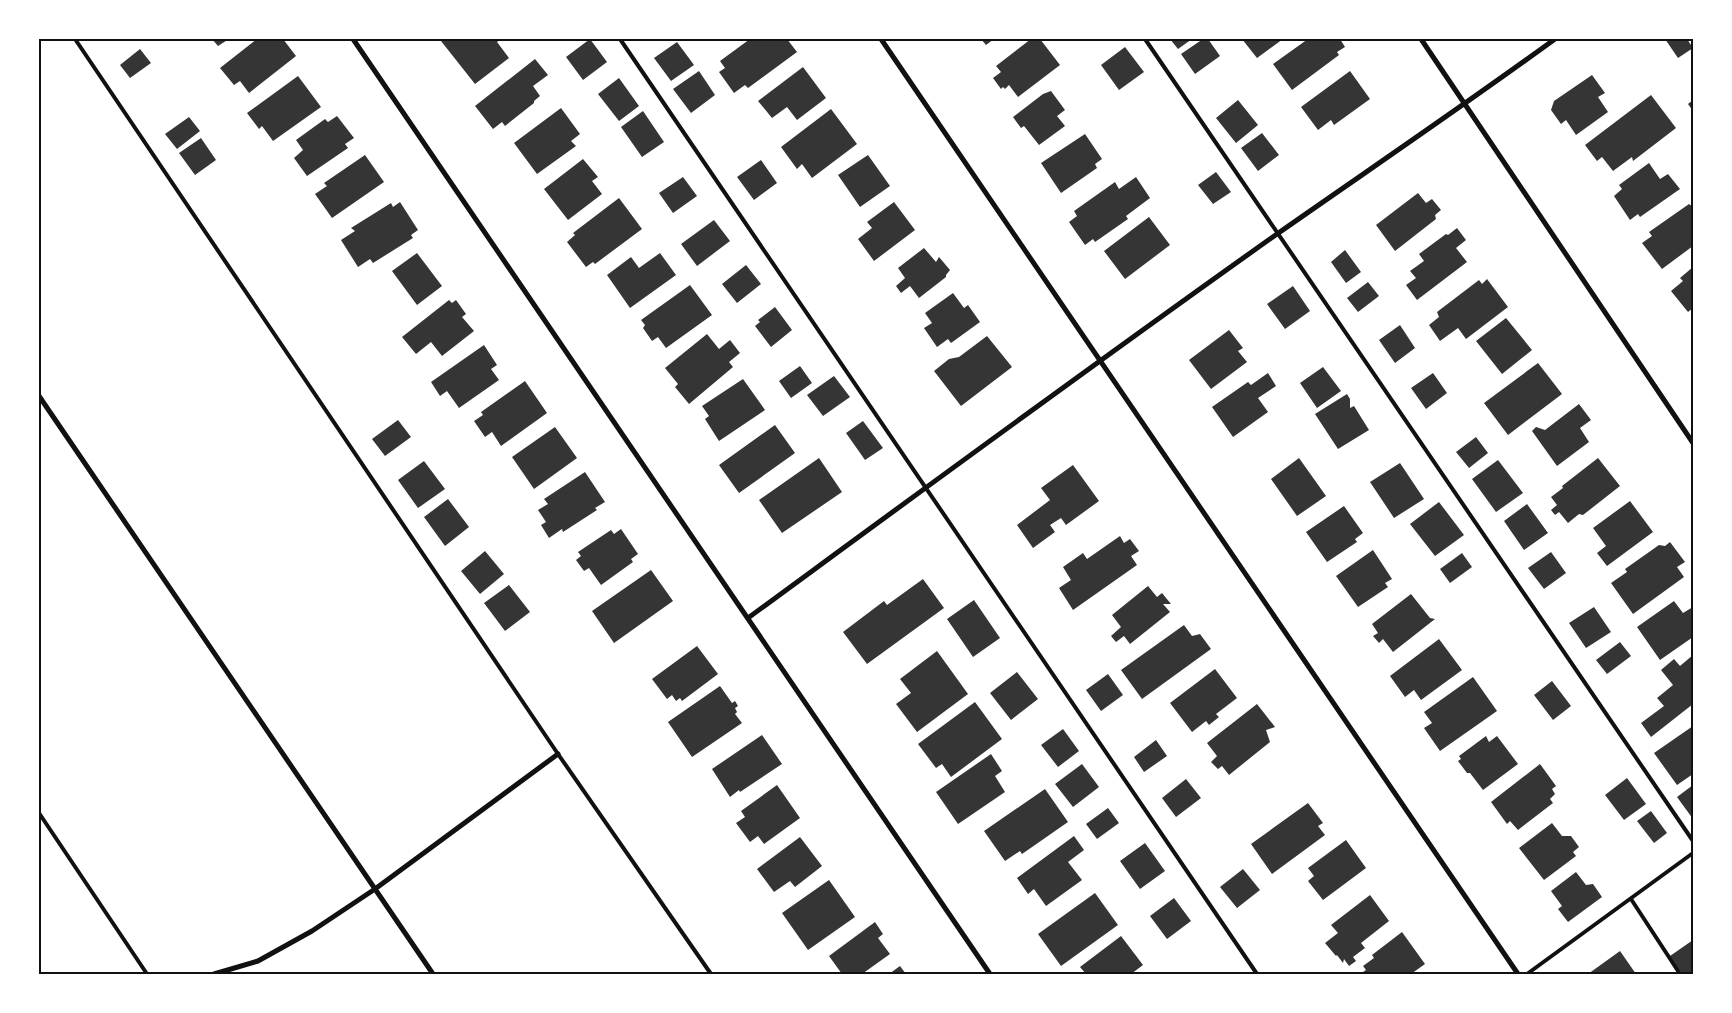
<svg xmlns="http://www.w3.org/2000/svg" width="1732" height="1013" viewBox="0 0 1732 1013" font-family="Inter,sans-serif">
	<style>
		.building { fill: #353535 }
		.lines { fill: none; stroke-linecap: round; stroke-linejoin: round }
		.service { stroke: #111; stroke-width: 4 }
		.minor { stroke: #111; stroke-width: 5 }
		.neatline { fill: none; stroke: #111; stroke-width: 2 }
	</style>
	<rect width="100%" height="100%" fill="#fff"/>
	<path class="building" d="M212 39H229L218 46Z
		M257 39H283L296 56 249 93 240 81 234 85 220 68Z
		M444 39H501L497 42 509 58 475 84 441 41Z
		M590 39 607 62 583 80 566 57Z
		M750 39H787L797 52 748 88 745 85 734 93 719 72 725 68 720 61Z
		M981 39H994L986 45Z
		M1031 39H1040L1060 65 1018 97 1009 85 1005 89 1003 87 1001 89 993 78 1001 72 996 66Z
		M1170 39H1192L1178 49Z
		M1203 39H1208L1220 56 1195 74 1181 54Z
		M1242 39H1283L1257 58Z
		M1308 39H1340L1345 47 1337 52 1339 55 1292 90 1273 64Z
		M1665 39H1687L1693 48 1678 58Z
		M677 42 694 65 671 81 654 58Z
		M1125 47 1144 72 1119 90 1101 65Z
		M140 49 151 63 130 78 120 65Z
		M535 59 548 75 533 86 540 96 534 101V103L505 126 502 122 493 129 475 106Z
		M803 67 826 98 797 120 787 107 772 118 758 101Z
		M699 71 715 95 691 113 673 89Z
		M1350 71 1370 99 1334 125 1331 120 1318 130 1301 107Z
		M1592 75 1605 93 1598 97 1608 112 1576 135 1566 120 1561 124 1551 110 1554 101Z
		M298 76 321 107 273 141 262 126 259 129 247 113Z
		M619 78 639 106 619 121 598 94Z
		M1051 91 1065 110 1057 116 1065 126 1039 145 1024 126 1021 128 1013 117 1043 94Z
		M1651 95 1676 128 1633 161 1632 157 1613 171 1602 157 1597 161 1585 145Z
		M1238 100 1258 125 1236 143 1216 118Z
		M1693 100V111L1688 104Z
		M561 108 580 134 571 141 576 146 537 174 514 143Z
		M831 109 857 144 812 178 802 164 797 169 781 147Z
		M643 111 664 142 642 157 621 127Z
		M337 116 354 138 345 144 348 148 307 176 294 158 303 150 296 140 325 119 328 122Z
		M189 117 200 131 177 149 165 134Z
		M1262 133 1279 155 1258 171 1241 148Z
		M1085 134 1102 159 1095 164 1097 168 1061 193 1041 163Z
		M201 138 216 160 195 175 179 153Z
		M365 155 384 182 332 218 315 194 327 186 324 183Z
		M868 155 890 186 860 207 838 175Z
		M583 159 598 177 592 181 602 194 568 220 544 189Z
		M761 160 777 183 754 200 737 177Z
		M1649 163 1660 179 1668 174 1680 189 1640 217 1638 214 1630 220 1614 196 1622 189 1619 185Z
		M1216 172 1231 192 1213 204 1198 185Z
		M683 177 697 196 673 213 659 193Z
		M1136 177 1150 198 1126 216 1128 219 1095 242 1093 239 1085 245 1069 222 1077 216 1074 211 1115 182 1119 189Z
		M1418 193 1426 203 1432 199 1441 210 1435 215 1436 219 1395 251 1376 225Z
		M619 198 642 229 595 264 593 262 586 267 567 242 575 235 573 233Z
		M400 202 418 230 411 235 413 238 373 263 370 259 358 267 341 240 355 231 351 228 391 203 393 207Z
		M894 202 915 230 874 261 858 239 872 228 867 222Z
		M1689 204 1693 207V235L1691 237 1693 240V246L1662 269 1642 243 1652 236 1649 232Z
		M1149 217 1170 245 1125 279 1104 251Z
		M714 220 730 241 697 266 681 244Z
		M1457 228 1466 240 1456 248 1467 262 1417 300 1406 285 1416 278 1410 271 1424 261 1419 254 1446 234 1448 235Z
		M924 248 936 262 939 257 950 270 946 275V277L919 298 910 286 901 293 896 286 905 278 898 268Z
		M1345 250 1361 272 1346 283 1331 262Z
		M417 253 442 286 417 305 392 271Z
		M660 253 676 275 630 308 607 275 631 257 639 268Z
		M746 265 761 284 737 303 722 284Z
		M1693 267V308L1688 312 1671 291 1683 281 1680 278Z
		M1487 279 1508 307 1466 339 1458 328 1440 341 1429 325 1439 317 1437 312 1479 280 1482 284Z
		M1368 282 1379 296 1358 312 1347 298Z
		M690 285 712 315 666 348 658 337 652 341 643 328 645 325 641 320Z
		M1293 286 1310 311 1285 329 1267 304Z
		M953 293 964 308 968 305 980 322 951 343 948 339 937 347 924 328 932 323 925 313Z
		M449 300 452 303 456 300 466 314 462 317 474 331 442 356 431 342 416 354 402 337Z
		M775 307 792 330 771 347 755 326 760 322 758 320Z
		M1506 318 1532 350 1502 374 1476 341Z
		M1400 325 1415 348 1395 363 1379 340Z
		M1229 330 1243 348 1238 351 1247 362 1211 389 1189 360Z
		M707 334 719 349 730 340 740 353 729 362 733 367 689 404 675 387 678 384 665 368Z
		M987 336 1012 367 961 406 934 371 949 359 959 357Z
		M484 345 497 365 491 369 499 380 459 408 447 391 440 396 431 382Z
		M1538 363 1562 394 1508 435 1484 403Z
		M800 366 812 383 791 398 779 381Z
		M1323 367 1341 391 1317 408 1300 383Z
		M1268 373 1276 386 1258 398 1268 412 1233 437 1212 407 1248 382 1251 385Z
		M1433 373 1447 393 1426 409 1411 388Z
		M834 376 850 397 823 416 807 395Z
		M743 379 765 410 719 441 705 419 709 416 702 406Z
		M525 381 547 413 501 446 492 432 485 437 474 421 483 415 481 412Z
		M1347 394 1350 399V408L1354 406 1369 430 1338 449 1315 414Z
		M1579 404 1591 420 1580 428 1589 442 1557 466 1532 431 1536 427 1545 430Z
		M398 420 411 437 385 456 372 439Z
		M863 421 883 448 865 460 846 433Z
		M775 425 795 453 739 493 719 465Z
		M555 427 577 458 534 489 512 457Z
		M1476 437 1488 453 1469 468 1456 452Z
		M819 458 842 492 782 533 759 500Z
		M1299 458 1326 496 1297 516 1271 479Z
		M1598 458 1620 486 1583 515 1579 514 1568 523 1559 512 1555 515 1551 510 1557 505 1551 497 1563 488 1562 486Z
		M1498 460 1523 493 1496 512 1472 479Z
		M424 461 445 489 418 508 398 480Z
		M1400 463 1424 499 1394 518 1370 482Z
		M1073 465 1099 501 1066 525 1061 518 1050 525 1055 532 1033 548 1017 525 1050 500 1041 488Z
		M585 472 605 502 595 508 597 510 563 532 562 529 549 538 541 525 546 522 538 510 548 504 544 499Z
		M448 499 469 527 445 546 424 517Z
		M1630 501 1653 532 1607 566 1597 553 1606 546 1593 528Z
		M1439 502 1464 535 1435 556 1410 524Z
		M1527 504 1548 533 1524 550 1504 521Z
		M1344 506 1363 533 1355 539 1357 542 1327 562 1306 532Z
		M621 529 638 554 631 559 633 562 601 585 589 568 584 571 576 560 581 556 578 552 611 530 614 534Z
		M1120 536 1124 543 1130 539 1139 551 1131 556 1137 565 1073 610 1059 588 1071 580 1063 567 1083 553 1087 559Z
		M1670 542 1685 562 1677 567 1684 577 1633 614 1611 583 1627 572 1625 569 1659 545 1665 546Z
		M1373 550 1392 579 1385 583 1388 587 1358 607 1336 576Z
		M485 551 504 574 480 594 461 571Z
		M1551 552 1566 573 1544 589 1528 568Z
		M1462 553 1472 567 1450 583 1440 569Z
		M651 570 673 601 614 643 592 611Z
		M923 579 944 608 867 664 843 632 884 601 887 605Z
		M509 585 530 612 505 631 484 603Z
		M1148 586 1157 597 1162 593 1171 604H1163L1170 612 1130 644 1124 636 1116 642 1111 636 1121 627 1112 615Z
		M1411 594 1430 618 1435 619 1393 652 1383 639 1379 643 1373 636 1378 633 1372 624Z
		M974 600 1000 638 973 657 947 619Z
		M1674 601 1683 613 1693 607V637L1660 660 1637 627Z
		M1594 607 1611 632 1586 648 1569 623Z
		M1184 625 1192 636 1200 634 1211 649 1142 699 1121 670Z
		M1439 639 1462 670 1421 700 1414 690 1405 697 1390 676Z
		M1620 642 1631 656 1607 674 1596 660Z
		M697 646 718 674 682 701 680 698 676 701 672 695 667 699 652 679Z
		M937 651 968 694 917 732 896 704 911 693 900 679Z
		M1693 655V704L1651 737 1641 723 1664 706 1657 698 1673 685 1661 670 1674 659 1680 666Z
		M1215 669 1237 698 1216 714 1219 717 1209 725 1206 721 1192 732 1170 703Z
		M1017 672 1038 699 1011 720 990 693Z
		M1108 674 1123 695 1101 711 1086 690Z
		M1473 677 1497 711 1440 751 1424 728 1432 723 1424 712Z
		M1552 681 1571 706 1553 720 1534 695Z
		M720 686 732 703 735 701 738 706 735 708 737 712 735 714 742 723 692 757 668 722Z
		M975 702 1002 739 951 777 942 764 936 768 918 744Z
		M1257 704 1275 727 1266 730 1270 742 1229 775 1222 766 1218 769 1211 762 1217 756 1207 743Z
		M1693 726V774L1677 785 1654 753Z
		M1063 729 1079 751 1058 767 1041 745Z
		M762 735 782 764 740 792 739 790 730 797 712 769Z
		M1486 736 1489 742 1497 736 1518 764 1483 790 1470 773H1467L1458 761 1461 759 1459 756Z
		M1156 740 1167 756 1144 772 1134 757Z
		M991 754 1002 771 995 776 1005 792 958 824 936 792Z
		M1082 764 1099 787 1073 807 1055 784Z
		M1540 764 1556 786 1552 789 1555 794 1550 799 1553 803 1518 830 1510 821 1507 824 1491 802Z
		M1627 778 1646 804 1624 820 1605 795Z
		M1186 779 1201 798 1176 817 1162 798Z
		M777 785 800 818 764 844 758 836 750 842 736 823 745 817 741 811Z
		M1693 785V819L1677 797Z
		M1045 789 1068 822 1022 854 1020 851 1005 861 984 831Z
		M1308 803 1323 823 1318 826 1325 835 1272 874 1251 844Z
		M1108 808 1119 823 1097 839 1086 824Z
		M1651 811 1667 833 1654 843 1637 821Z
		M1552 823 1562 836H1571L1579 847 1573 852 1576 856 1544 880 1519 848Z
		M1074 836 1084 850 1068 862 1082 880 1046 906 1034 889 1028 894 1017 878Z
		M800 837 822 866 795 887 790 881 774 892 757 869Z
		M1346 840 1366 868 1323 900 1308 881 1314 876 1308 868Z
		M1145 843 1165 871 1140 889 1120 861Z
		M1243 869 1260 890 1237 908 1220 887Z
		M1576 872 1586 885 1593 884 1602 897 1568 922 1558 909 1562 906 1551 891Z
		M829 880 855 917 808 950 782 913Z
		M1095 893 1118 925 1061 966 1038 934Z
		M1370 895 1389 921 1361 943 1365 948 1353 957 1356 961 1349 966 1344 959 1343 963 1337 955 1336 956 1325 943 1338 933 1331 925Z
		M1174 898 1191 921 1167 939 1150 916Z
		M875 922 883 934 878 938 890 954 862 974H842L829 956Z
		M1402 932 1425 964 1411 974H1360L1366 970 1363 966 1374 958 1372 955Z
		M1121 936 1143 965 1131 974H1086L1080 967Z
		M1693 940V974H1682L1670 956Z
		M1620 951 1636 974H1588Z
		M900 966 906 974H889Z"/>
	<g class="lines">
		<path class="service" d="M75 39 558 754 711 974
			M620 39 1257 974
			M1145 39 1693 841
			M39 813 147 974
			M1631 899 1680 974
			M1527 974 1693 853"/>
		<path class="minor" d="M353 39 990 974
			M881 39 1518 974
			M1421 39 1693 443
			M39 396 433 974
			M748 618C924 489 1099 360 1277 234 1370 169 1463 106 1555 39
			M214 974 258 961 312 931 375 889 558 754"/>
	</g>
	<rect width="1732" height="1013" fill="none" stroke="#ffffff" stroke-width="80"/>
	<rect x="40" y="40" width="1652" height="933" class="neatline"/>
</svg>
